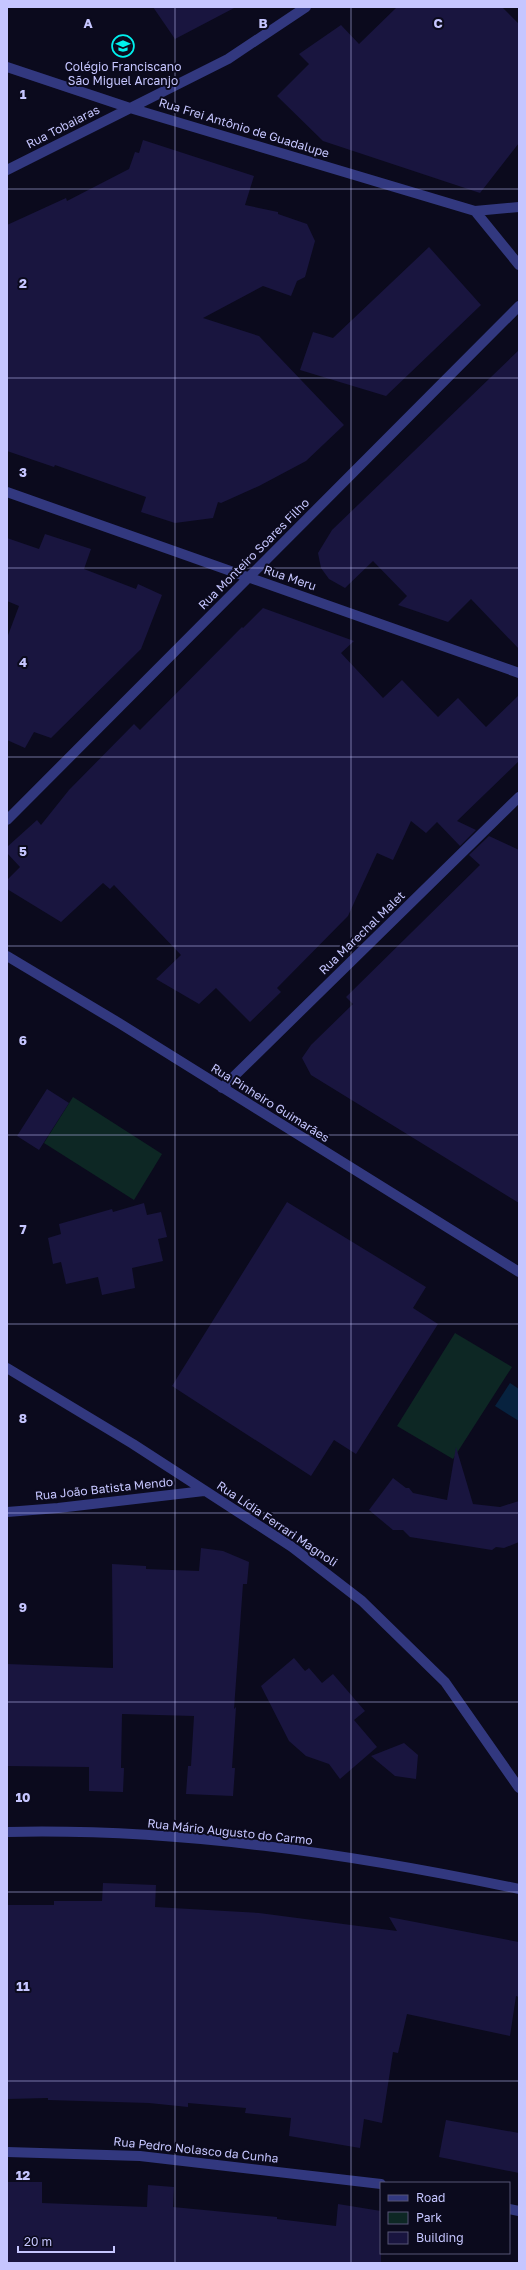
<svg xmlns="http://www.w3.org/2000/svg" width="526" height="2270" viewBox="0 0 526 2270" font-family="'Golos Text',sans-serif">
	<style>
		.green { fill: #0d2724 }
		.water { fill: #07223f }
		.building { fill: #19153f }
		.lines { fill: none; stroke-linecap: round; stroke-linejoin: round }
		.minor { stroke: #32387f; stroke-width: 10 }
		.grid { fill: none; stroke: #c6c6ff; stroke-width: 1; stroke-opacity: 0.55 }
		.labels { text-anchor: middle; stroke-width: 4; stroke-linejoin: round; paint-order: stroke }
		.poi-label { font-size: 12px; fill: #c6c6ff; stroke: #0b0a1d }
		.street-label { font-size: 12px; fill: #c6c6ff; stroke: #0b0a1d }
		.grid-label { font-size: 13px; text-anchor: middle; font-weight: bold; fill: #c6c6ff; stroke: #0b0a1d; stroke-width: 4; stroke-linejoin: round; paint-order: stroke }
	</style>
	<rect width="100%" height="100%" fill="#0b0a1d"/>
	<path class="green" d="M73 1097 162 1154 134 1200 44 1143Z
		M455 1333 512 1367 453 1459 397 1426Z"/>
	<path class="water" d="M510 1383 519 1389V1421L495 1406Z"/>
	<path class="building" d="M153 7H236L175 39Z
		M397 7H502L519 24V143L480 193 323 141 277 96 309 64 299 54 341 25 359 44Z
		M143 140 254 176 245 205 278 212V214L307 224 315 241 305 277 297 281 291 296 263 286 203 318 259 336 344 425 306 461 259 486 221 503 218 502 213 518 175 523 141 512 146 497 55 465 54 467 7 451V225L66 198 67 201 129 169 135 152 139 153Z
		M429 247 481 305 386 396 300 370 313 332 333 338Z
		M519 350V649L471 599 448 622 398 605 407 596 373 561 345 588 329 579 321 568 318 553 332 530Z
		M45 534 91 549 84 569 136 589 138 584 162 595 141 649 51 738 34 732 25 748 7 740V638L19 606 7 601V538L39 549Z
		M263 608 354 641 341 653 383 698 402 680 438 717 458 698 486 727 519 695V761L457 821 476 830 460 846 437 822 426 833 411 821 393 860 377 853 348 916 277 988 281 992 250 1022 216 988 199 1004 156 979 181 955 114 885 110 889 103 883 61 922 7 889V880L20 867 7 853V847L37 820 41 825 69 790 134 724 140 730 242 627 243 628Z
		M489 836 519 850V1203L311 1075 302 1058 311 1045 353 1004 346 997 480 865 469 855Z
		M47 1089 69 1103 39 1150 17 1136Z
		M287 1202 426 1287 413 1308 438 1324 356 1454 334 1440 311 1476 172 1386Z
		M144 1203 147 1215 161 1212 167 1237 158 1239 163 1261 132 1268 135 1288 102 1295 98 1277 66 1284 61 1262 53 1264 48 1238 61 1234 59 1224 112 1209 113 1212Z
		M456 1447 473 1504 500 1507 519 1501V1542L504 1548 496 1547 492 1550 410 1537 403 1530H393L369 1510 393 1478 406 1488H409L413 1493 447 1500Z
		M201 1548 223 1551 249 1562 247 1584H243L234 1709 236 1707 232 1768H235L233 1796 186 1794 188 1766H191L194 1716 122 1714 121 1768H124L123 1792 89 1791V1767L7 1766V1664L113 1668 112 1564 146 1566V1569L199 1571Z
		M294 1658 305 1671 309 1668 322 1683 333 1674 365 1711 354 1720 377 1747 340 1779 329 1764 306 1756 289 1741 261 1686Z
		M404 1743 418 1755 416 1779 395 1776 371 1756Z
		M103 1883 156 1885 155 1907 259 1913 397 1931 389 1917 519 1942V1997L516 1996 510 2036 407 2014 398 2053 393 2052 382 2123 364 2119 360 2148 289 2136 291 2118 245 2113 246 2108 188 2103V2107L149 2103 48 2100V2098L7 2099V1905H54V1901H102Z
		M446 2120 519 2133V2173L439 2157Z
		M7 2182H42V2203L147 2207 148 2185 174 2187 173 2207 277 2217V2219L336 2226 338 2204 381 2211V2263H7Z"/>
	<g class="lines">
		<path class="minor" d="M7 67 130 108 475 211 519 207
			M7 170 228 59 306 7
			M475 211 519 265
			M7 492 519 673
			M7 820 519 306
			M7 956 119 1023 519 1272
			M222 1088 519 797
			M7 1368 133 1444 292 1547 362 1601 445 1682 519 1788
			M7 1512 58 1508 204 1491
			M7 1832C178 1828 352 1854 519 1889
			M7 2152 140 2156 381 2184
			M509 2209 519 2211"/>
	</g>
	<path class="grid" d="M175 7V2263M351 7V2263M7 189H519M7 378H519M7 568H519M7 757H519M7 946H519M7 1135H519M7 1324H519M7 1513H519M7 1702H519M7 1892H519M7 2081H519"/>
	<defs>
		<g id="school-ring" transform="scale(1.15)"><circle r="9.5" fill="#0b0a1d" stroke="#00f1ee" stroke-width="1.5"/><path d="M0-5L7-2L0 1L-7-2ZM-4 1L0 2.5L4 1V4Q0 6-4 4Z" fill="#00f1ee"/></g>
	</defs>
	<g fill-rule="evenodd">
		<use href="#school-ring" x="123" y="46"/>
	</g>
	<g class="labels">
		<g class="poi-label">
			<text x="123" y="71">Colégio Franciscano<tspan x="123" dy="14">São Miguel Arcanjo</tspan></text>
		</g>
		<g class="street-label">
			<text transform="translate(63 127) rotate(-27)" y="4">Rua Tobaiaras</text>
			<text transform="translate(244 128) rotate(17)" y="4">Rua Frei Antônio de Guadalupe</text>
			<text transform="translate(254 554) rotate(-45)" y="4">Rua Monteiro Soares Filho</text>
			<text transform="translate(290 578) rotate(19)" y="4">Rua Meru</text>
			<text transform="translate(362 933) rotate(-44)" y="4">Rua Marechal Malet</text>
			<text transform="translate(270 1103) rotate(32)" y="4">Rua Pinheiro Guimarães</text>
			<text transform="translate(104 1489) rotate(-6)" y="4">Rua João Batista Mendo</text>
			<text transform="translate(277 1524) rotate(34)" y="4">Rua Lídia Ferrari Magnoli</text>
			<text transform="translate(230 1832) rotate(6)" y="4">Rua Mário Augusto do Carmo</text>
			<text transform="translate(196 2150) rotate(6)" y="4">Rua Pedro Nolasco da Cunha</text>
		</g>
	</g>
	<g class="grid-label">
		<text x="88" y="28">A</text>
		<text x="263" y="28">B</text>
		<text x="438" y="28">C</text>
		<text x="23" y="99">1</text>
		<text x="23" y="288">2</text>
		<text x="23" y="477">3</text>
		<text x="23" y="667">4</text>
		<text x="23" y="856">5</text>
		<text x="23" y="1045">6</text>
		<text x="23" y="1234">7</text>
		<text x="23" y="1423">8</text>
		<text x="23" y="1612">9</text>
		<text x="23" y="1802">10</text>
		<text x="23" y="1991">11</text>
		<text x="23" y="2180">12</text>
	</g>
	<rect width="526" height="2270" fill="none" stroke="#c6c6ff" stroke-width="16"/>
	<rect x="380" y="2182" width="130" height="72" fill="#0b0a1d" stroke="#565577"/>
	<rect x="388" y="2195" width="20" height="6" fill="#32387f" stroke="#565577"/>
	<text x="416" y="2202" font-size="12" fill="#c6c6ff">Road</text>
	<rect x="388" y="2212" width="20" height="12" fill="#0d2724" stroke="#565577"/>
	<text x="416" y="2222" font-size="12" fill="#c6c6ff">Park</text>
	<rect x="388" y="2232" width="20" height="12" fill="#19153f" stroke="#565577"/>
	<text x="416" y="2242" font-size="12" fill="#c6c6ff">Building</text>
	<path d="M18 2246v6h96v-6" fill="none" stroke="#c6c6ff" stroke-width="2"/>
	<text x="24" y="2246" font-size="12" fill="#c6c6ff" stroke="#0b0a1d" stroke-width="3" paint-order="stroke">20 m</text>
</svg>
